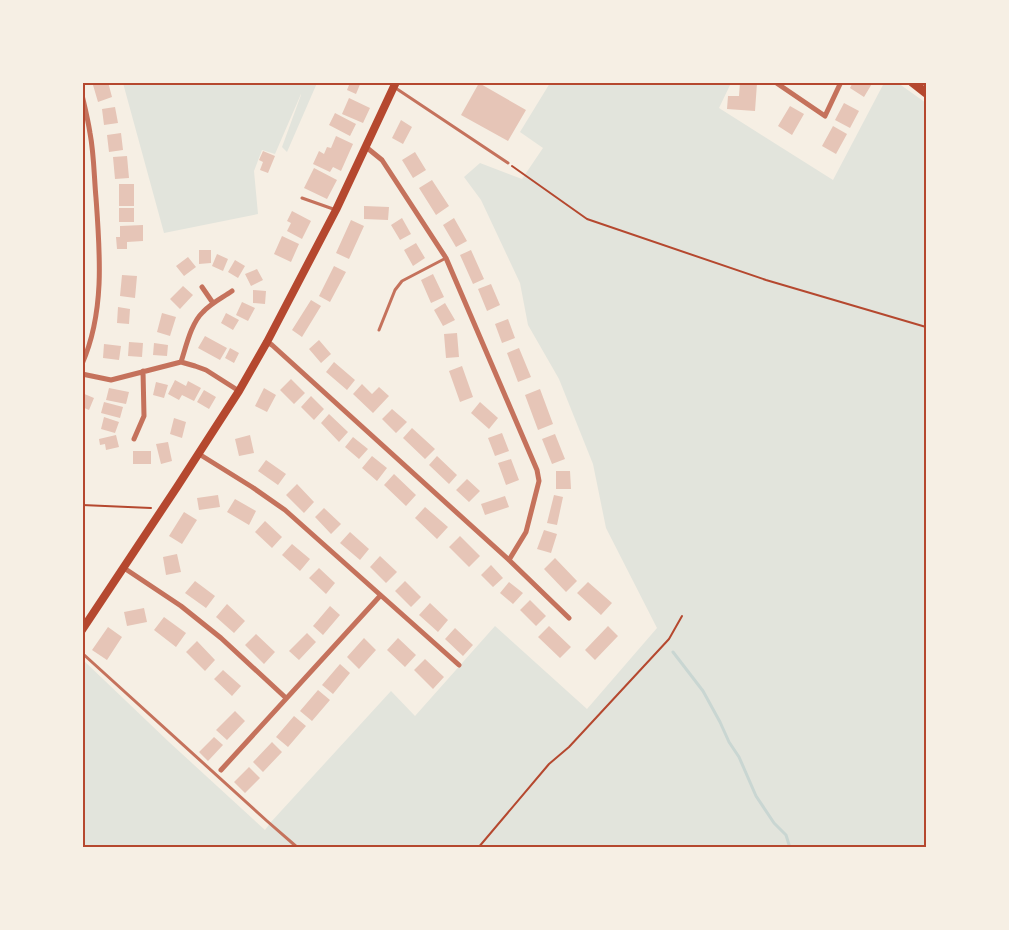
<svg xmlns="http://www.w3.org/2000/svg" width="1009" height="930" viewBox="0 0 1009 930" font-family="'Libre Baskerville',serif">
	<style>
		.green { fill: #e2e4dc }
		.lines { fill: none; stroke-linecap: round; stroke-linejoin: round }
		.stream { stroke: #c9d6d2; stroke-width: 3 }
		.building { fill: #e6c5b7 }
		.path { stroke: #b5482f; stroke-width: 2 }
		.service { stroke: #c5725c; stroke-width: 3 }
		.minor { stroke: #c5725c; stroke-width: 5 }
		.secondary { stroke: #b5482f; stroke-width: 8 }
		.primary { stroke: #b5482f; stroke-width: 9 }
		.neatline { fill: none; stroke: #b5482f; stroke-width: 2 }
	</style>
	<rect width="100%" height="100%" fill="#f6efe4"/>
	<path class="green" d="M123 83V82L317 83 287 152 282 147 301 95V94L275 154 262 150 254 171 258 214 164 233Z
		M550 83H731L719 108 833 180 884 83H898L926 103V847H83L82 659 169 742 265 830 271 822 391 691 415 716 495 626 587 709 657 628 606 528 593 464 559 379 528 325 520 283 481 200 464 177 480 163 522 179 543 148 520 132Z"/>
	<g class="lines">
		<path class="stream" d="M673 652 703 691 720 722 729 742 739 757 756 796 774 823 786 835 790 848"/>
	</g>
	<path class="building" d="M104 82H108L112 97 98 102 93 85Z
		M344 82H361L356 94 347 90 349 85Z
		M740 82 757 83 755 111 727 109 728 96H739Z
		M853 82H873L864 97 850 88Z
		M479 83 526 110 508 141 461 115Z
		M349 98 370 108 363 123 342 114Z
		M844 103 859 111 850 128 835 120Z
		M790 106 804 114 792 135 778 126Z
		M115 107 118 123 104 125 102 109Z
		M335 113 356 124 350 136 329 125Z
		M401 120 412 127 403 144 392 138Z
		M833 126 847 134 836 154 822 146Z
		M121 133 123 150 109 152 107 135Z
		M336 136 353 144 341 171 333 167 330 172 313 164 319 151 324 154 327 147 331 148Z
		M263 151 275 156 268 173 260 170 263 162 259 160Z
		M415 152 426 170 413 178 402 160Z
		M127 156 129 178 115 179 113 157Z
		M314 168 337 180 327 199 304 188Z
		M432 180 449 206 436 215 419 188Z
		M119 184H134V206H119Z
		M364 206 389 207 388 220 364 219Z
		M119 208H134V222H119Z
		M292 211 311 221 302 239 287 231 291 223 287 221Z
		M402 218 411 234 400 240 391 225Z
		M454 218 467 241 456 247 443 225Z
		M351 220 364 226 349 259 336 253Z
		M143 225V241L127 242V249H117L116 237H120V226Z
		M282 236 299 244 291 262 274 254Z
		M416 243 425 258 413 266 404 250Z
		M199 250H211V263L199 264Z
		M471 250 484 279 473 284 460 255Z
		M217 254 228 259 223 271 212 266Z
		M188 257 196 267 184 276 176 266Z
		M235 260 245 266 238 278 228 272Z
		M334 266 346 272 330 302 319 296Z
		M257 269 263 280 251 286 245 274Z
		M433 274 444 297 431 303 421 280Z
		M122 275 137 276 135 298 120 296Z
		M491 284 500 305 487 311 478 289Z
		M183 286 193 295 180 309 170 299Z
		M253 290 266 291 265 304 253 303Z
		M311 300 321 306 302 337 292 330Z
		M242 302 255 308 248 321 236 315Z
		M445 303 455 320 443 326 434 310Z
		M118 307 130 309 129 324 117 323Z
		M162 313 176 317 170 336 157 332Z
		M226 313 239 320 233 330 221 323Z
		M508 319 515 338 502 343 495 324Z
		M457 333 459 357 446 358 444 334Z
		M205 336 227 348 220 360 198 348Z
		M319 340 331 354 321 363 309 349Z
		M129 342 143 343 142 357 128 356Z
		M154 343 168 345 167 356 153 355Z
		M104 344 121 346 119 360 103 358Z
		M230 348 239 353 234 363 225 358Z
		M519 348 531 377 518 382 507 353Z
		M334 362 355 380 347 390 326 372Z
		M462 366 473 397 460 402 449 371Z
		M291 379 305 393 294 404 280 390Z
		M175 380 186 386 188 381 201 388 194 401 182 395 179 400 168 394Z
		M156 382 168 385 164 398 153 395Z
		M362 384 372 394 379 387 389 396 373 413 353 394Z
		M109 388 129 392 126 404 106 400Z
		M264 388 276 395 267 412 255 406Z
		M540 389 553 424 538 430 525 395Z
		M204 390 216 397 209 409 197 402Z
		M82 393 94 398 89 410 82 407Z
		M311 396 324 409 314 420 301 407Z
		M104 402 123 407 120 418 101 413Z
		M480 402 498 418 489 429 471 413Z
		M392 409 407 422 396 433 382 419Z
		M329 414 348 432 339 442 321 423Z
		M104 417 119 422 115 433 101 429Z
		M174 418 186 422 182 438 170 434Z
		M412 428 435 449 425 459 403 438Z
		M502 433 509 451 495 456 488 438Z
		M555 434 565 459 552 464 542 439Z
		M116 435 119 447 106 450 105 444 100 445 99 439Z
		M250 435 254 453 239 456 235 439Z
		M353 437 368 449 359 459 345 447Z
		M168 442 172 461 161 464 156 444Z
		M133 451H151V464H133Z
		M372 456 387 468 377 481 362 468Z
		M437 456 457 475 449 484 429 465Z
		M511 459 519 480 506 485 498 463Z
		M266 460 286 474 278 485 258 471Z
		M556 471H570L571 489H556Z
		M394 474 416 495 406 506 384 485Z
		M467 479 480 491 469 502 456 490Z
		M297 484 314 502 304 513 286 495Z
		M218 495 220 507 199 510 197 498Z
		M554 495 563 497 557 525 547 523Z
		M505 496 509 507 485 515 481 504Z
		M235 499 256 511 249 525 227 512Z
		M425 507 448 527 437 539 415 518Z
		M324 508 341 524 331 534 315 517Z
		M184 512 197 520 182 544 169 536Z
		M265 521 282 537 272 548 255 532Z
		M544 530 557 534 551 553 537 549Z
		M350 532 369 549 360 560 340 543Z
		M460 536 480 556 469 567 449 547Z
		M292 544 310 559 300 571 282 555Z
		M177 554 181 572 166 575 163 557Z
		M380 556 397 572 386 583 370 567Z
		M555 558 577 581 566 592 544 569Z
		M491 565 503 578 493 587 481 575Z
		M319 568 335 583 326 594 309 578Z
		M195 581 215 596 206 608 185 593Z
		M405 581 421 597 411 607 395 591Z
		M509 582 523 593 513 604 500 593Z
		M588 582 612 603 601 615 577 593Z
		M530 600 546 616 536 626 520 610Z
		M430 603 448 620 438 632 419 615Z
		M227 604 245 621 234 633 216 617Z
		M330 606 340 615 323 635 313 626Z
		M144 608 147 622 127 626 124 612Z
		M164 617 186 633 176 647 154 630Z
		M549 626 571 647 560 658 538 637Z
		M608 626 618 636 595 660 585 650Z
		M108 627 122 637 107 660 92 650Z
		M455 628 473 645 463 656 445 639Z
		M307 633 316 642 299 660 289 651Z
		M256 634 275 652 264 664 245 645Z
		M364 638 376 650 359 669 347 657Z
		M398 638 416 655 405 667 387 650Z
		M197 641 215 660 205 671 186 652Z
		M425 659 444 677 433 689 414 670Z
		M340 664 350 673 333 694 322 685Z
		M223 670 241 686 232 696 214 679Z
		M318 690 330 700 312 721 300 711Z
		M235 711 245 721 227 740 216 730Z
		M294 716 306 726 288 747 276 737Z
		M214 737 223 745 208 761 199 752Z
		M272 742 282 752 263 772 253 762Z
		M249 767 260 778 245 793 234 782Z"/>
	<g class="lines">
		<path class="path" d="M512 166 587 219 766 280 926 327
			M82 505 151 508
			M478 848 549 764 569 747 669 639 682 616"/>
		<path class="service" d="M394 87 508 163
			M302 198 336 210
			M379 330 395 290 402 281 446 258
			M82 653 267 821 298 848"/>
		<path class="minor" d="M775 82 825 116 841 82
			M82 95C85 108 88 120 90 133 94 154 94 176 96 198 100 253 105 312 82 364
			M366 147 382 160 446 258 537 470 539 481 526 532 509 560
			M202 287 213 303
			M267 342 272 345 509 560 569 618
			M181 362C186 347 191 323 203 312 211 303 222 298 232 291
			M82 374 111 380 181 362 195 366 206 370 239 391
			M134 439 144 416 143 371
			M199 454 252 487 285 510 459 665
			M124 568 181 606 221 638 286 698
			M221 770 380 596"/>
		<path class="secondary" d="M82 630 177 487 239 391 267 342 336 210 396 82"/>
		<path class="primary" d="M912 82 926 93"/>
	</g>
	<rect width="1009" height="930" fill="none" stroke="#f6efe4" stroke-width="168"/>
	<rect x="84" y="84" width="841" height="762" class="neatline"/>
</svg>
